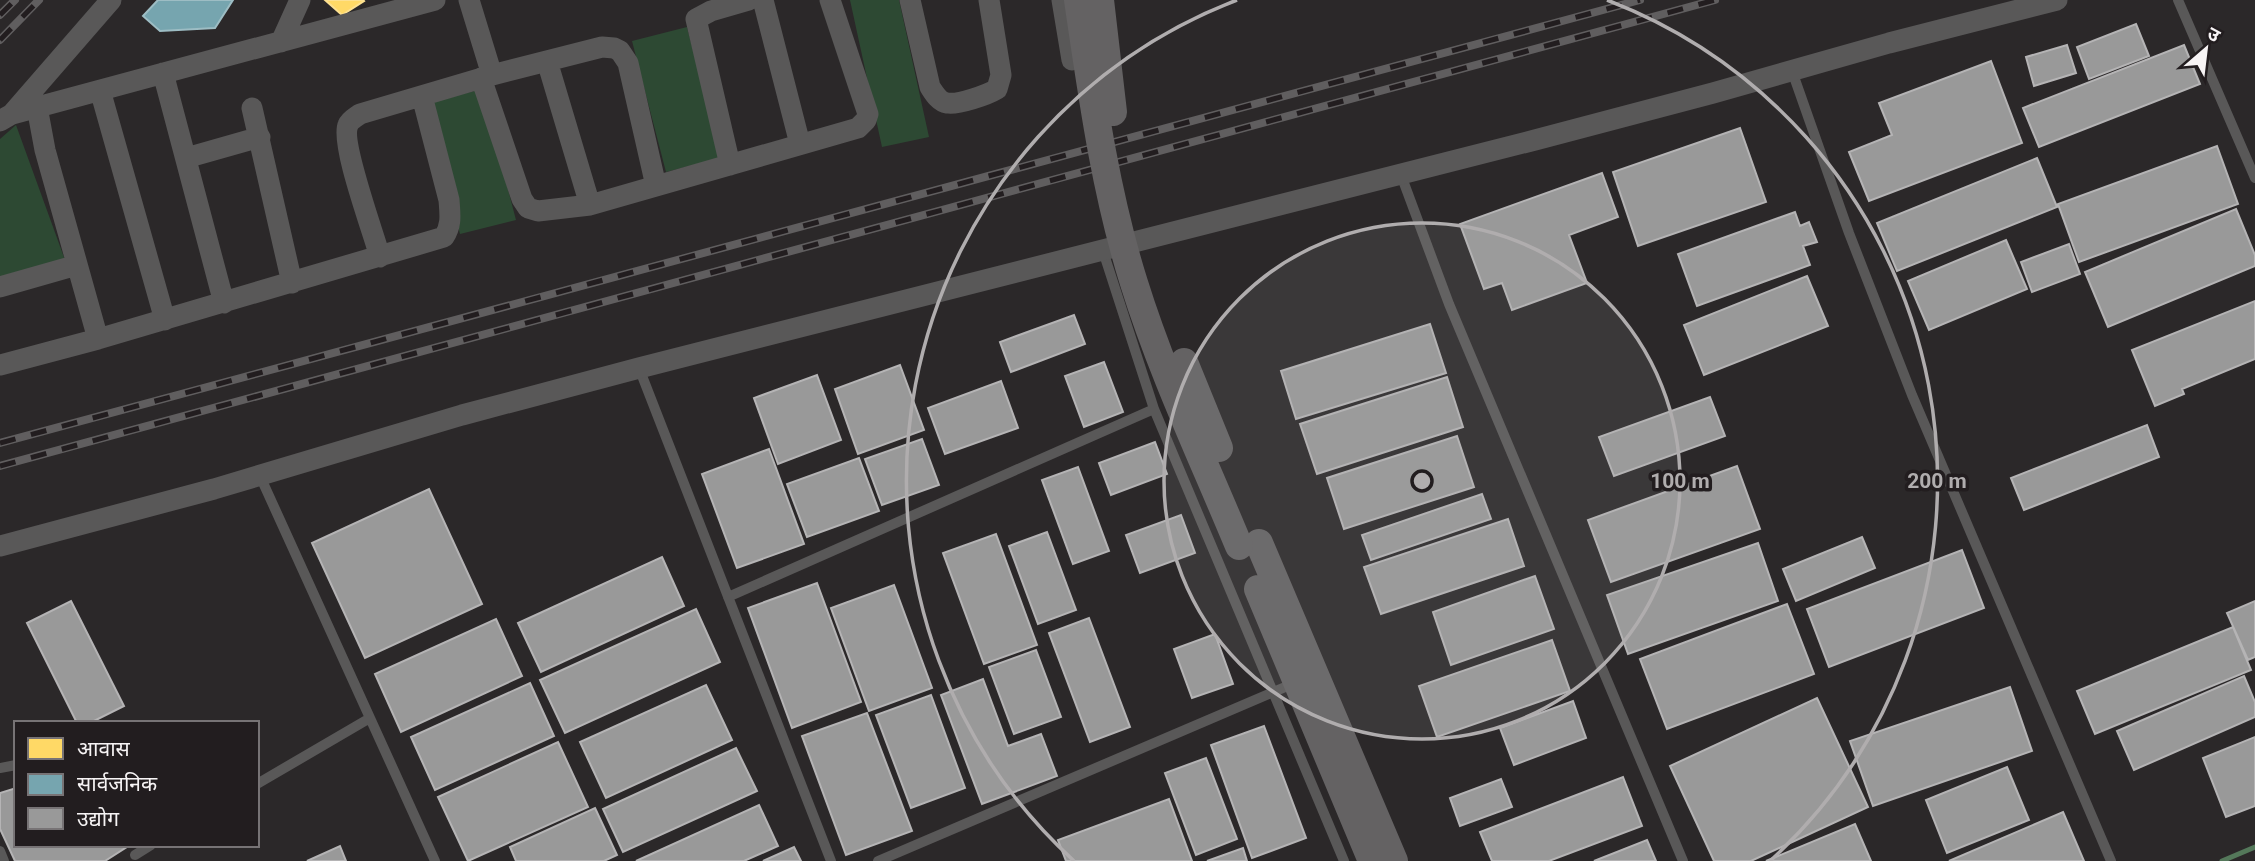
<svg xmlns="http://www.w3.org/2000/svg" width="2255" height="861" viewBox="0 0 2255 861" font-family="Roboto,'Noto Sans Devanagari',sans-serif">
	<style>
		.green { fill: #2d4933 }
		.homes { fill: #ffd966; stroke: #fde191; stroke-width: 2 }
		.public { fill: #76a5af; stroke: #9dbdc4; stroke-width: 2 }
		.industry { fill: #999; stroke: #b5b4b5; stroke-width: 2 }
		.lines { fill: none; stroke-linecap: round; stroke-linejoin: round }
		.stream { stroke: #54785a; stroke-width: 5 }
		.lane { stroke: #595858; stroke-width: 10 }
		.street { stroke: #595858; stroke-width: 21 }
		.secondary { stroke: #646263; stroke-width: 28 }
		.rail-casing { stroke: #605e5f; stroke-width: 8 }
		.rail { stroke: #221d1f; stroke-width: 5; stroke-dasharray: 16; stroke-linecap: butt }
		.secondary-bridge { stroke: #646263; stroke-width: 28 }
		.ring { fill: none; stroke: #b0adae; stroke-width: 3.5 }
		.centre { fill: #b0adae; stroke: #221d1f; stroke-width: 3.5 }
		.ring-label { font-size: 21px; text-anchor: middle; font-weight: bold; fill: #b0adae; stroke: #221d1f; stroke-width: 7; stroke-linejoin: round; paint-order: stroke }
	</style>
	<rect width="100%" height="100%" fill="#2b2829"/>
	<path class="green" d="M850 0H899L929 137 882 147Z
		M687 27 721 158 666 172 632 41Z
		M482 89 516 220 460 234 427 103Z
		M16 125 65 260 0 278V139Z"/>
	<path class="homes" d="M325 0H363L364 1 342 15Z"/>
	<path class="public" d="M158 0H233L215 28 160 31 143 16Z"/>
	<path class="industry" d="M2136 24 2149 56 2089 79 2077 47Z
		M2067 45 2076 73 2034 86 2026 57Z
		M2184 45 2200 84 2039 147 2023 108Z
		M1991 61 2022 143 1869 201 1849 152 1892 135 1879 103Z
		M1740 128 1766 202 1638 246 1613 172Z
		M2217 146 2238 204 2079 262 2058 204Z
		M2037 158 2057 207 1897 271 1877 223Z
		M1602 173 1618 217 1569 235 1587 283 1512 310 1502 283 1484 289 1460 224Z
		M2236 209 2255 255V266L2108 327 2085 272Z
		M1795 212 1800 226 1809 222 1817 242 1803 246 1810 265 1697 306 1678 254Z
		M2006 240 2027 289 1929 330 1908 281Z
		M2069 244 2080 274 2032 292 2021 262Z
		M1807 276 1828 326 1704 375 1684 325Z
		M2255 301V359L2182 389 2184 394 2155 406 2132 350Z
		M1074 315 1085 344 1011 372 1000 342Z
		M1430 324 1446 373 1296 419 1281 371Z
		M1104 362 1123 412 1084 427 1065 376Z
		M900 365 924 430 858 454 835 389Z
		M817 375 841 440 778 464 754 398Z
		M1447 377 1463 427 1317 474 1300 424Z
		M1001 381 1018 428 945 454 928 408Z
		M1710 397 1725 436 1614 476 1599 437Z
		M2147 425 2159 457 2024 510 2011 478Z
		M1457 436 1474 487 1344 529 1327 478Z
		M922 439 939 485 882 505 865 459Z
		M1155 442 1167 474 1111 495 1099 463Z
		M769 449 804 544 737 568 702 474Z
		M859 458 879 511 807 537 787 484Z
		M1737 466 1760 529 1611 582 1588 520Z
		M1078 467 1109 551 1073 564 1042 480Z
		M429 489 482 604 365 658 312 543Z
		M1482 494 1491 519 1371 560 1362 535Z
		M1181 515 1195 553 1140 573 1126 535Z
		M1508 519 1524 566 1381 614 1364 567Z
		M1047 532 1076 610 1038 624 1009 546Z
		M996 534 1037 645 984 664 943 553Z
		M1862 537 1875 568 1796 601 1783 569Z
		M1758 543 1778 601 1628 654 1607 595Z
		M1962 550 1984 608 1829 667 1807 609Z
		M662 557 684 606 541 672 518 623Z
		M1535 576 1554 629 1451 665 1433 612Z
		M817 583 861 702 792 728 748 608Z
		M894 585 932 688 869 711 831 608Z
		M71 601 124 706 90 723H77L27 623Z
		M2255 601V657L2248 660 2227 613Z
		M1787 604 1814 674 1667 729 1640 659Z
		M696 609 720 662 565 733 540 680Z
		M1089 618 1130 727 1090 742 1049 633Z
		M496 619 522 676 401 732 375 674Z
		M2233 627 2251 670 2095 734 2077 691Z
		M1215 634 1233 684 1192 698 1174 649Z
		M1552 640 1570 691 1437 737 1419 686Z
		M1036 650 1061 717 1014 734 989 667Z
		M2244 676 2255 702V717L2134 770 2117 731Z
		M983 679 1008 746 1041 734 1057 776 982 804 941 695Z
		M530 683 554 736 435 790 411 737Z
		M706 685 732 740 606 798 580 742Z
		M2010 687 2032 751 1873 806 1850 741Z
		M931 695 965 788 911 808 876 715Z
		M1817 698 1868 807 1751 861H1714L1670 766Z
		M1573 701 1586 738 1514 765 1500 728Z
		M867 713 912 831 846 855 802 736Z
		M1264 726 1306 838 1252 858 1211 745Z
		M2255 737V806L2226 817 2203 758Z
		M558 742 588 807 468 861 438 797Z
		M736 748 757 791 623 852 603 809Z
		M1206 758 1237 839 1196 855 1165 773Z
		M2007 767 2029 820 1947 853 1926 800Z
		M1623 777 1642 826 1549 861H1492L1480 832Z
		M1501 779 1512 807 1460 826 1450 798Z
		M16 788V845H130L105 861H15L0 829V793Z
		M1169 799 1192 861H1066L1058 840Z
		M759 805 778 846 744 861H636Z
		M595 808 617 855 604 861H516L510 847Z
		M2063 812 2084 861H1949Z
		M1855 824 1871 861H1766Z
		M1647 840 1656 861H1594Z
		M340 846 346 861H307Z
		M794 847 801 861H763Z
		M1243 848 1247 861H1207Z"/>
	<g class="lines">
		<path class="stream" d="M2222 861 2255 847"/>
		<path class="lane" d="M2178 0 2255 178
			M1792 71 1849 233 1912 395 2111 861
			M1401 175 1449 304 1683 861
			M639 368 831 861
			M1154 409 1344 861
			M260 476 435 861
			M728 597 1154 409 1103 251
			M0 768 16 765
			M257 784 370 718
			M0 851 4 861
			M135 855 151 845
			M878 861 1297 682"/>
		<path class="street" d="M469 0 492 75
			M763 0 800 144
			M910 0 930 87C934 93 939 102 947 103 958 105 987 95 997 89L1001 75 989 0
			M1062 0 1072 60
			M281 42 300 0
			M547 61 590 205
			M163 73 224 303
			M481 78 522 199 528 208 538 211 590 205 858 128 866 120 868 114 830 0
			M100 90 165 320
			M37 107 45 150 98 339
			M252 108 292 283
			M12 114 111 0
			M0 121 12 114 435 0
			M186 158 260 137
			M730 165 696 19 711 11 749 0
			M380 257C374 234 340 143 348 125 350 120 356 117 360 114L492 75 602 47 614 48 620 51 628 63 656 186
			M0 287 77 265
			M0 365 98 339 444 237C452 225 450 214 449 200L422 96
			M0 546 214 489 462 415 639 368 1535 140 1713 93 1889 43 2057 0"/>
		<path class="secondary" d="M1259 543 1394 861
			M1258 589 1372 861"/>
		<g class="rail-casing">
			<path id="rail" d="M0 15 15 0
				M0 40 39 0
				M0 443 1640 0
				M0 466 1715 0"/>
		</g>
		<use href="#rail" class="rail"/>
		<path class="secondary-bridge" d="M1078 0C1092 95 1105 191 1134 283 1162 373 1203 459 1239 546
			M1100 0 1113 112
			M1184 362 1219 448"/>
	</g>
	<circle cx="1422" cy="481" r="258" fill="#b0adae" fill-opacity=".12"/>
	<g class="ring">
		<circle cx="1422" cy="481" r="258"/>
		<path d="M1074 861A515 515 0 0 1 1237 0M1607 0A515 515 0 0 1 1770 861"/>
	</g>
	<circle cx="1422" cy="481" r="10" class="centre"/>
	<g class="ring-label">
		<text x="1680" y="488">100 m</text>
		<text x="1937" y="488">200 m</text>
	</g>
	<rect x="14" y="721" width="245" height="126" fill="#221d1f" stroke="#777375" stroke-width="2"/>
	<rect x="28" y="738" width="35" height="21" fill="#ffd966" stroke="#777375" stroke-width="2"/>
	<text x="77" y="756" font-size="21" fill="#f7f4f5">आवास</text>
	<rect x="28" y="774" width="35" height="21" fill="#76a5af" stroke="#777375" stroke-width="2"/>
	<text x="77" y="791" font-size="21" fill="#f7f4f5">सार्वजनिक</text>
	<rect x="28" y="808" width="35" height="21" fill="#999999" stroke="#777375" stroke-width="2"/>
	<text x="77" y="826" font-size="21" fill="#f7f4f5">उद्योग</text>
	<g transform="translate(2206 49) rotate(28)" stroke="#221d1f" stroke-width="5" paint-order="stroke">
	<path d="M0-5L12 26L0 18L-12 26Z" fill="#f7f4f5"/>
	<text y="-10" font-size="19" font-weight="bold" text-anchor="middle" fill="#f7f4f5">उ</text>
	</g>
</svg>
